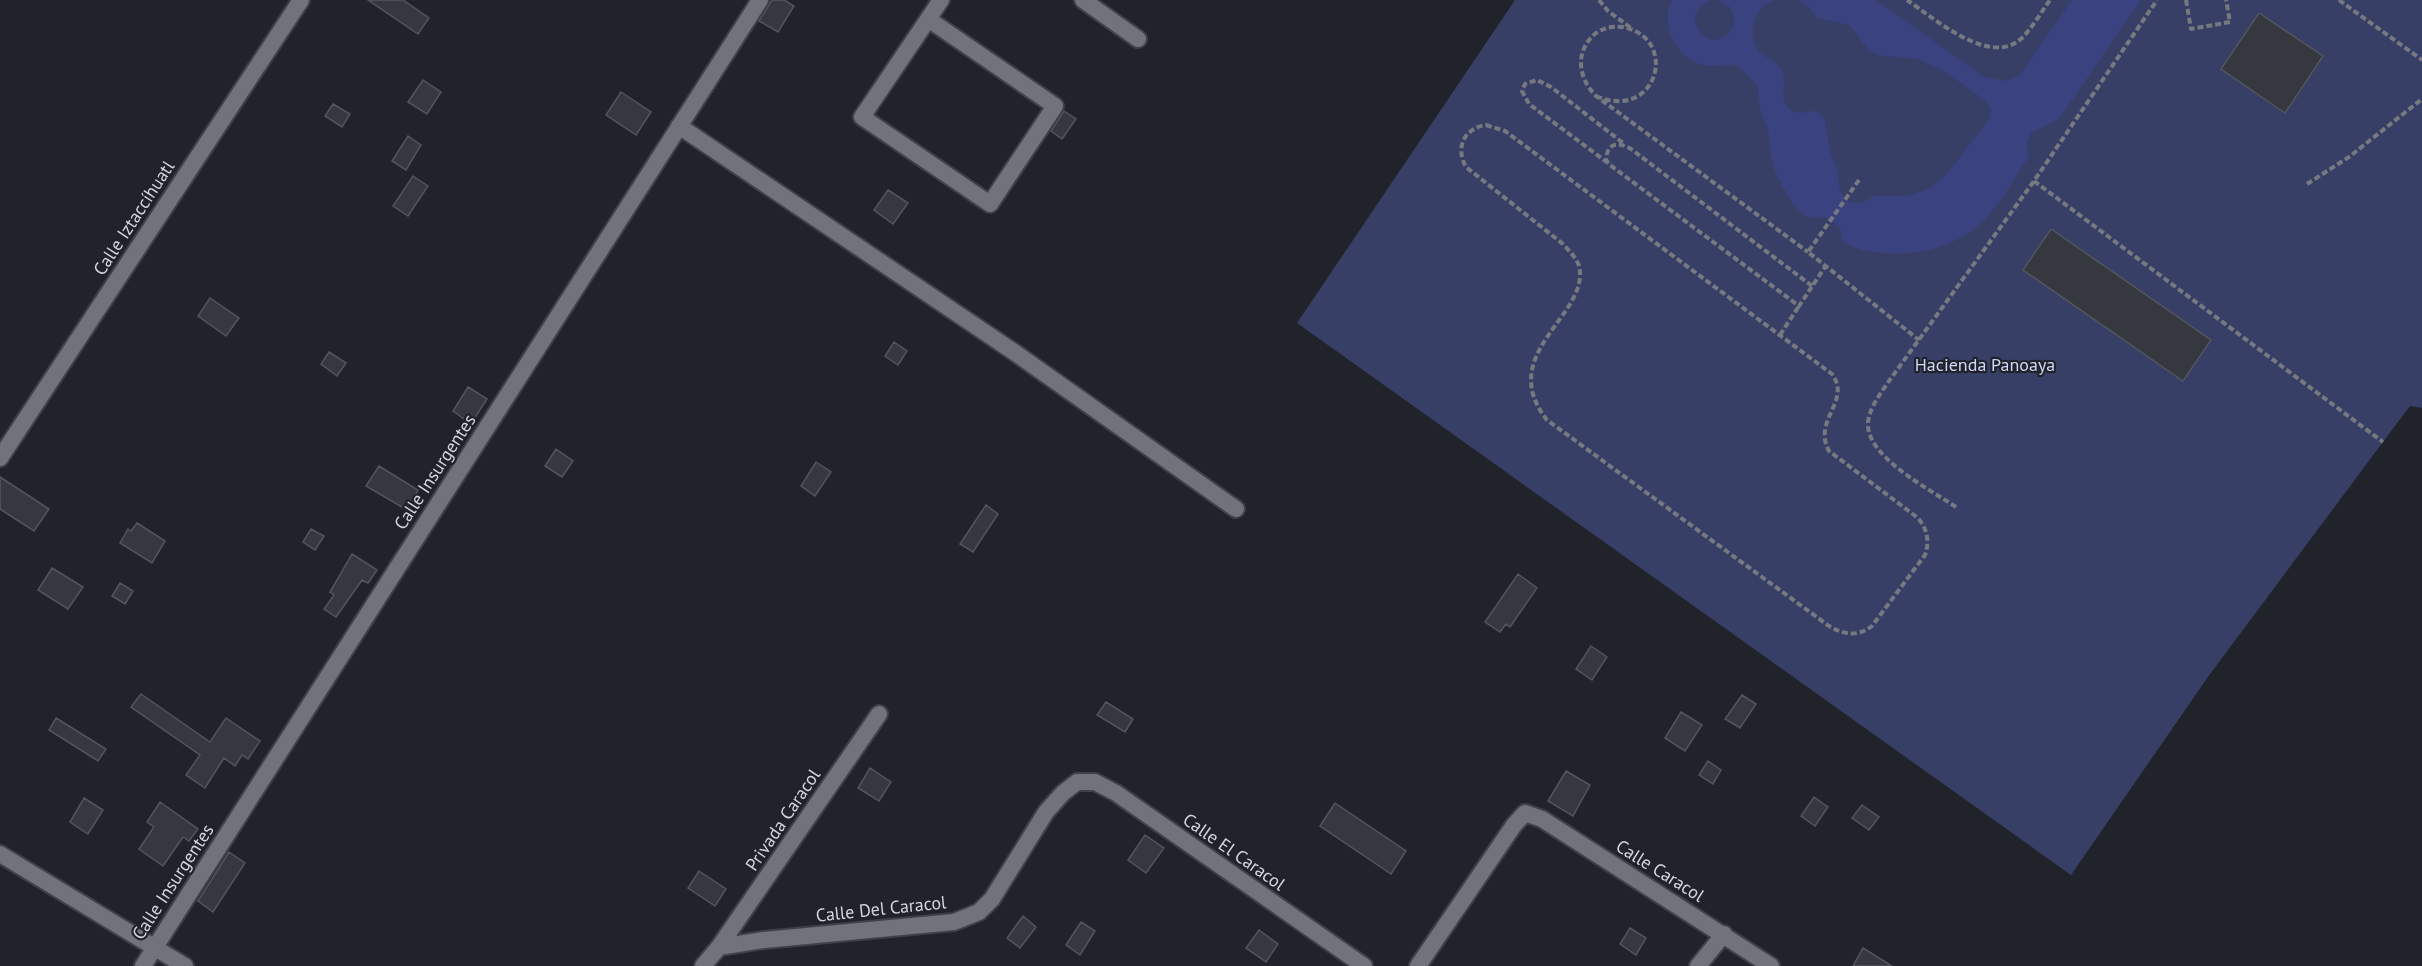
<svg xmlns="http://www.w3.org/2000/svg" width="2422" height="966" viewBox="0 0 2422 966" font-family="'PT Sans',sans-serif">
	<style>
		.green { fill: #383f66 }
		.water { fill: #3a4280 }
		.building { fill: #363840; stroke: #53555e; stroke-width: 1.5 }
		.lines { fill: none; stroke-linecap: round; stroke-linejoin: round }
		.street-casing { stroke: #3f4147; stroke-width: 20 }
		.path { stroke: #777980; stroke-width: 4; stroke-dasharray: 6 3; stroke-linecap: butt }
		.street { stroke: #70727c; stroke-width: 16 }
		.labels { text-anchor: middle; stroke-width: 4.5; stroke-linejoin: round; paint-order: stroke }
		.street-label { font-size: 18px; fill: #d5d6dc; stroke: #21232b }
		.park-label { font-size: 18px; fill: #ced7fc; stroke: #21232b }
	</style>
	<rect width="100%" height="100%" fill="#21232b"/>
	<path class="green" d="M1515 0H2422V408L2410 406 2383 442 2210 674 2071 875 1297 323Z"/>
	<path class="water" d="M1672 0H1711C1688 7 1691 35 1713 40 1732 38 1739 22 1730 7L1718 0H1774C1755 7 1746 32 1758 50 1765 59 1777 60 1782 71 1788 84 1777 99 1791 110 1800 116 1808 110 1817 111L1824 117 1831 154 1837 169 1840 191 1848 201 1859 204 1875 196H1906L1929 189 1947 174 1989 119 1991 109 1986 101 1941 69 1917 59 1877 55 1868 49 1849 25 1817 18 1810 8 1797 0H1876L1984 77 2007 81 2017 77 2022 72 2072 0H2141L2059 119 2030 134 2027 144 2029 156C2015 177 2002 202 1984 220 1960 245 1920 256 1886 253 1871 252 1853 250 1842 240L1840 228C1830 218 1822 214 1808 218L1793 205 1776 174 1771 156 1768 129 1760 110 1758 88 1750 77 1736 65C1726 64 1716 67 1707 66 1677 61 1659 26 1672 0Z"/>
	<path class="building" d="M368 0H403L429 18 418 34Z
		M772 0H784L794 6 778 32 759 21Z
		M2259 13 2323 56 2285 113 2221 69Z
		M423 80 441 92 427 114 408 102Z
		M621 92 651 112 636 135 606 115Z
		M333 104 350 114 342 127 325 116Z
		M1064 111 1076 119 1062 139 1051 131Z
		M408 136 421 145 406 170 392 161Z
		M413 176 428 186 408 216 393 206Z
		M888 190 908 203 893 224 874 210Z
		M2051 229 2211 340 2183 381 2023 270Z
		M210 298 239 318 226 336 198 316Z
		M894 342 907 351 898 365 885 356Z
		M329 352 346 363 337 376 321 364Z
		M468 387 487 399 471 424 453 411Z
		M556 449 573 461 562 477 545 466Z
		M816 462 831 472 815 496 801 486Z
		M379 466 418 490 407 510 366 486Z
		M0 477 49 509 34 531 0 509Z
		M986 505 998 514 973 552 960 544Z
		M137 523 165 541 152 563 120 543 128 529 131 531Z
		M311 529 324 536 315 550 303 542Z
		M352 554 377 570 368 583 362 580 336 617 324 609 334 595 330 592Z
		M52 568 83 587 68 609 38 590Z
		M1518 574 1537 588 1510 627 1506 624 1500 632 1485 622Z
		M120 583 133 591 125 604 112 596Z
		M1591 646 1607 657 1592 680 1576 669Z
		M141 694 210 742 226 718 260 741 248 759 242 755 235 766 224 758 205 788 186 775 200 755 131 707Z
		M1742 695 1756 704 1740 728 1725 719Z
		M1106 702 1133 719 1125 732 1097 715Z
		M1681 712 1702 725 1685 751 1665 738Z
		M56 718 106 749 98 761 49 730Z
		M1708 761 1721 770 1713 784 1699 775Z
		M870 768 891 782 879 801 858 788Z
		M1566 771 1590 785 1573 816 1548 801Z
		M1814 797 1828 807 1815 826 1801 816Z
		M84 798 103 810 88 834 70 822Z
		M160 802 198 829 189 841 183 837 163 866 139 849 154 827 147 822Z
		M1335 803 1406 851 1391 874 1320 826Z
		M1862 805 1879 817 1869 830 1852 818Z
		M1145 835 1164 848 1146 873 1128 860Z
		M229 852 245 863 213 912 198 901Z
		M699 871 726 889 715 906 688 888Z
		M1023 916 1036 927 1020 948 1007 938Z
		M1081 922 1095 931 1080 955 1066 945Z
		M1630 928 1646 938 1636 955 1620 944Z
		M1259 930 1278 944 1266 962 1246 948Z
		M1863 948 1892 966H1853Z"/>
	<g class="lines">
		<g class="street-casing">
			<path id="street" d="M1083 0 1138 39
				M928 19 1055 106 990 204 862 117 941 0
				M679 126 1014 352 1236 509
				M0 458 301 0
				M0 854 185 966
				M719 947 764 940 954 922 979 912 992 899 1046 812 1063 793 1077 782H1095L1116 793 1364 966
				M143 966 760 0
				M703 966 719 947 879 714
				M1418 966 1514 825 1525 813 1542 819 1771 966
				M1698 966 1724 934"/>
		</g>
		<path class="path" d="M1599 0 1608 11 1631 28
			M1907 0C1934 18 1990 68 2022 38 2033 27 2041 12 2050 0
			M2186 0 2191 29 2230 22 2226 0
			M2339 0 2422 60
			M1596 96C1656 122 1679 42 1627 28 1617 25 1605 27 1596 33 1574 51 1578 78 1596 96L1808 252
			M1486 125 1505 131 1832 374C1852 401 1812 420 1829 451L1918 518C1927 529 1930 541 1925 555L1872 626C1858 637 1844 635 1829 626L1547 420C1494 353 1591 315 1579 266 1576 257 1569 251 1563 244L1466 167C1455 148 1464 128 1486 125Z
			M1608 163 1529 104 1522 91 1525 84 1537 80 1551 87 1623 143
			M1859 180 1808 252 1919 340
			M2034 181 2383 442
			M2307 184 2349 157 2422 99
			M1812 286 1631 149C1618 141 1607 143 1606 160L1610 165 1799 306 1825 267
			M1780 335 1799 306
			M1956 507C1931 490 1866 457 1868 423 1869 408 1881 393 1889 381L2034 181 2157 0"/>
		<use href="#street" class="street"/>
	</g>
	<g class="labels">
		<g class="street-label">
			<text transform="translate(134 218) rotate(-57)" y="6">Calle Iztaccíhuatl</text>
			<text transform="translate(435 472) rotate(-57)" y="6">Calle Insurgentes</text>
			<text transform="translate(783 820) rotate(-56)" y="6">Privada Caracol</text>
			<text transform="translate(1234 852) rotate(35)" y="6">Calle El Caracol</text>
			<text transform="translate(1660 871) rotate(32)" y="6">Calle Caracol</text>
			<text transform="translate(173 882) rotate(-57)" y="6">Calle Insurgentes</text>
			<text transform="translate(881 909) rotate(-6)" y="6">Calle Del Caracol</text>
		</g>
		<g class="park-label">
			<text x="1985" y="371">Hacienda Panoaya</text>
		</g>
	</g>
</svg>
